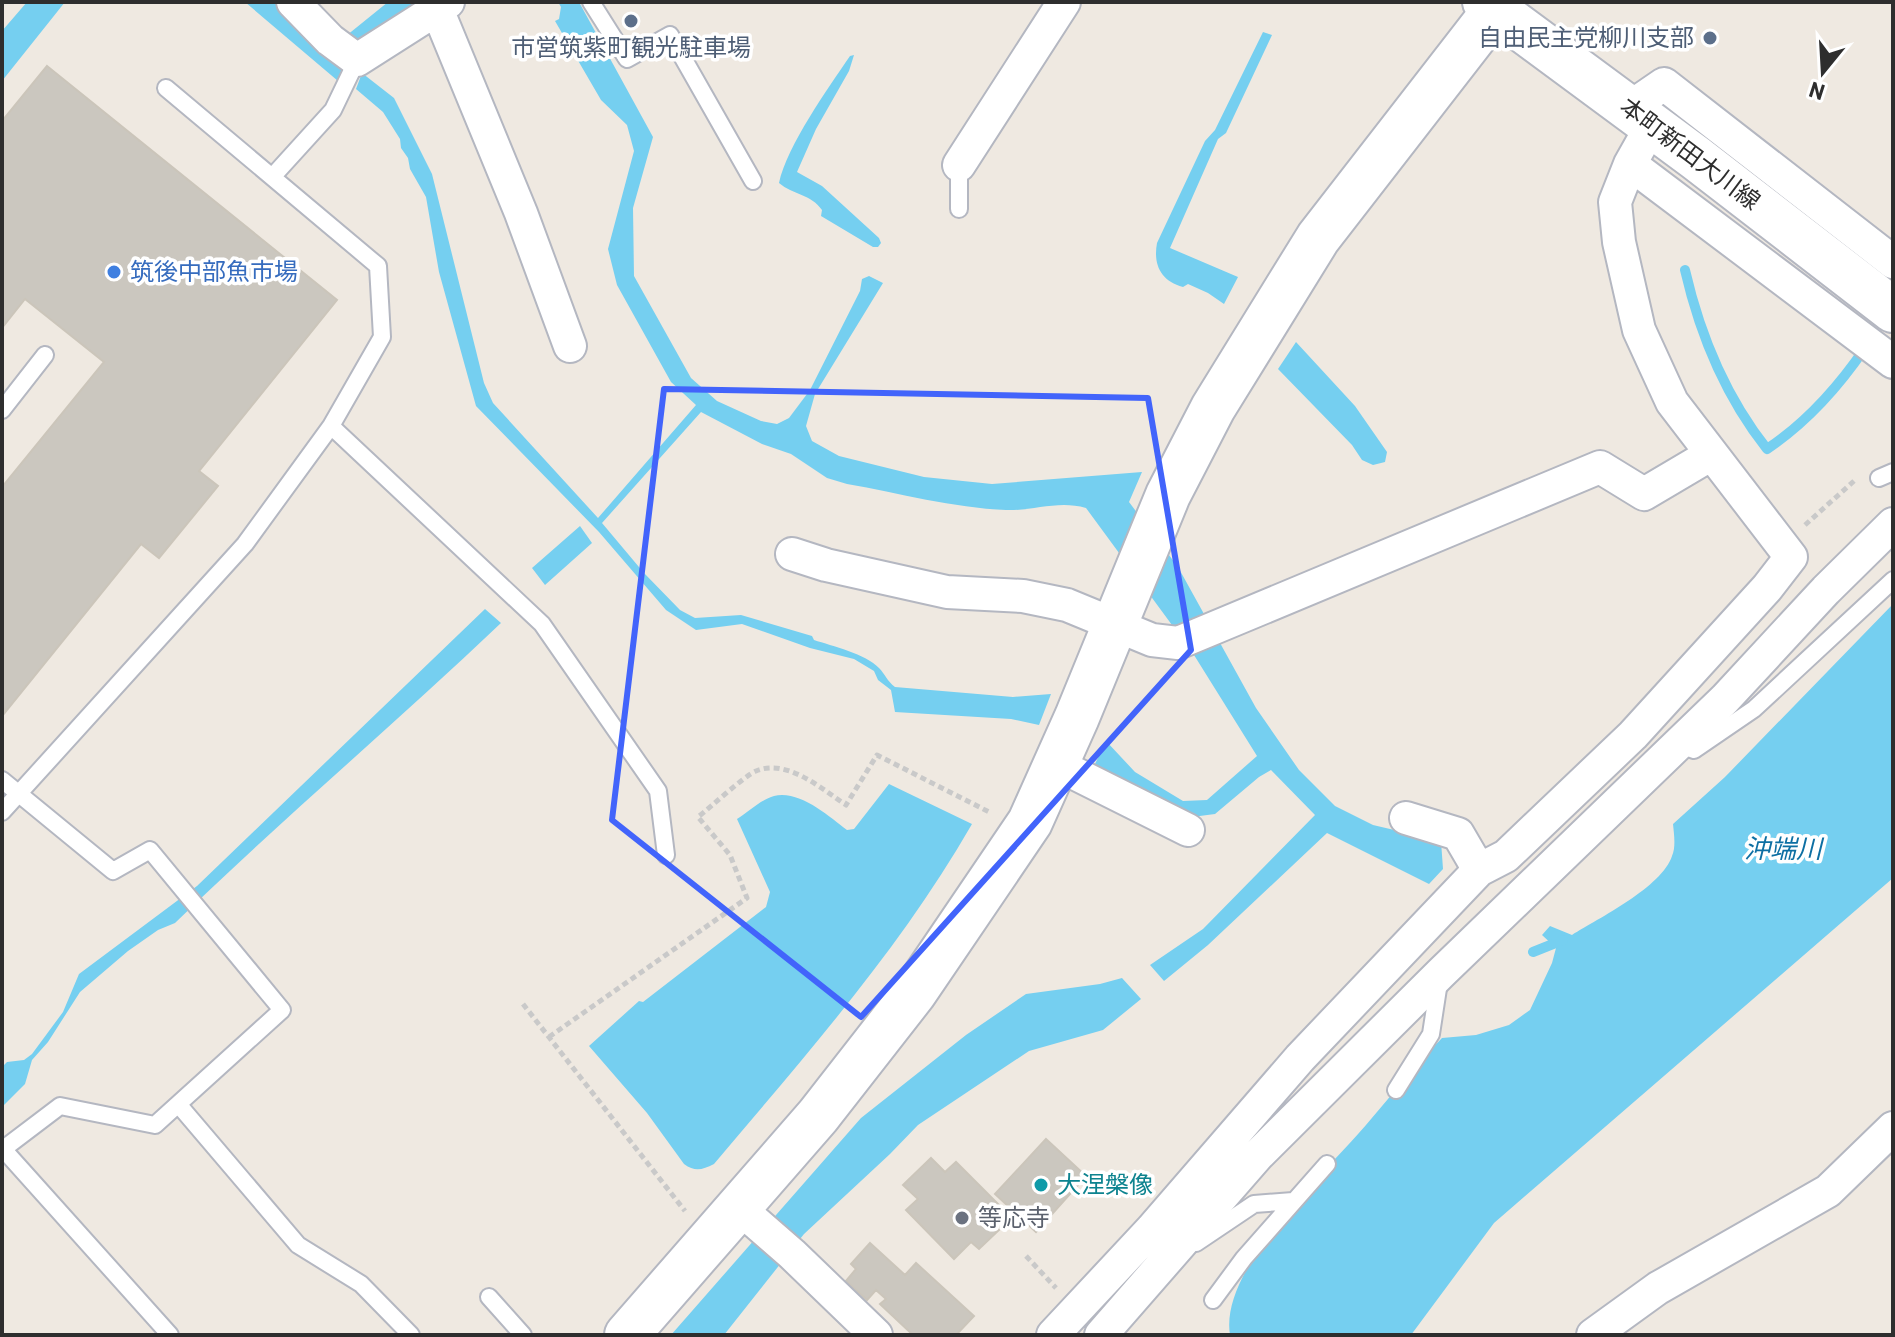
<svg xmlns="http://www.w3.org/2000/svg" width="1895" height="1337" viewBox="0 0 1895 1337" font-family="Barlow,'Noto Sans JP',sans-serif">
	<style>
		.water { fill: #75cff0 }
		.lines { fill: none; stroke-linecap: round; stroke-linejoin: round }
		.stream { stroke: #75cff0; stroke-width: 10 }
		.building { fill: #cbc7bf; stroke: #cbc5ba; stroke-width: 2 }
		.lane-casing { stroke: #b4b7c1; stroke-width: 20 }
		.street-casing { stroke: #b4b7c1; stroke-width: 36 }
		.secondary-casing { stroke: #b4b7c1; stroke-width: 48 }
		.path { stroke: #c9c9c9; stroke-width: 5; stroke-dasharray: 6 4; stroke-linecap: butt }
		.lane { stroke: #fff; stroke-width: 16 }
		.street { stroke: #fff; stroke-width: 32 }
		.secondary { stroke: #fff; stroke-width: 44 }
		.marked { fill: none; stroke: #4264fb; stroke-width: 6; stroke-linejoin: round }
		.service-dot { fill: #5c6f8a; stroke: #fff; stroke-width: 3 }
		.shop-dot { fill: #3f7fe0; stroke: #fff; stroke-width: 3 }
		.culture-dot { fill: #0f9aa8; stroke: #fff; stroke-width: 3 }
		.worship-dot { fill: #6b7280; stroke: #fff; stroke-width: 3 }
		.labels { text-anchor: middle; stroke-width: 7; stroke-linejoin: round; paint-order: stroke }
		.service-label { font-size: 24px; fill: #4e5e75; stroke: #fff; text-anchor: end }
		.street-label { font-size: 24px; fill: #2e2e2e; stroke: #fff }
		.shop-label { font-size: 24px; fill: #366cbe; stroke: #fff; text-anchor: start }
		.culture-label { font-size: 24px; fill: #0d838f; stroke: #fff; text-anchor: start }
		.worship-label { font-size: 24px; fill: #5b616d; stroke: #fff; text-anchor: start }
		.water-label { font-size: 26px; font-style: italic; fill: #0d6fa3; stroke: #fff }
	</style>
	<rect width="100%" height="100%" fill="#efe9e1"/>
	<path class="water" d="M27 2H65L2 81V31Z
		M245 2H282L341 40 388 2H424L343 65 338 81Z
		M558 2H579L653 137 633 208 634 276 691 378 717 401 761 421 777 424 789 418 810 390 860 291 862 279 869 276 883 283 815 394 806 426 812 441 839 456 924 477 992 484 1142 472 1129 502 1178 567 1256 708 1299 770 1335 806 1373 825 1441 841 1443 869 1429 884 1327 833 1208 945 1164 981 1150 965 1203 929 1315 815 1271 770 1259 777 1215 814 1192 817 1163 803 1148 791 1123 784 1095 764 1106 741 1135 772 1183 801 1207 800 1257 756 1194 655 1086 508C1058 500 1034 511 1006 510 953 508 899 493 847 484L827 478 791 454 762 444 701 412 602 523 644 573 680 610 695 618 741 615 812 636 814 640C832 646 866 654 879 668 885 674 887 681 895 687L1013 697 1051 694 1039 725 1011 719 895 712 891 690 878 680 874 671 854 659 810 648 742 624 696 630 666 610 599 532 476 406 439 272 426 197 410 169 408 158 401 148 400 139 383 112 356 89 362 73 394 98 432 174 484 383 493 403 598 518 696 405 671 382 617 285 608 249 634 151 627 125 601 100 555 21 559 19 561 7Z
		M1263 32 1272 35 1226 133 1218 139 1170 248 1238 277 1224 304 1208 293 1188 284 1183 287C1161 281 1153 265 1157 243L1205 141 1215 130Z
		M854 55 849 71 816 129 797 172 822 186 879 238 881 243 878 247H873L821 216 822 210C811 194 793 195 779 183 787 146 828 88 850 56Z
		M1296 342 1355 406 1387 452 1385 462 1373 465 1362 460 1352 445 1278 369Z
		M580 526 592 543 545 585 532 568Z
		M1893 604V878L1494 1223 1411 1335H1230C1219 1268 1325 1173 1366 1125 1391 1096 1415 1066 1442 1038L1476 1035 1509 1025 1530 1010 1552 963 1556 948 1542 935 1550 926 1572 935C1599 918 1662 887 1672 856 1676 847 1674 834 1673 824L1725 777Z
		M485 609 501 623C394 725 281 820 175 923L158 930 128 951 80 992 48 1042 32 1060 25 1084 2 1107V1067L7 1062 24 1060 32 1054 63 1012 79 974 197 886Z
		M889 784 972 824C901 948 805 1056 714 1164 702 1170 695 1172 684 1164L647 1113 589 1046 639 1001 643 1002 766 907 770 892 737 819C748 812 762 799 774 796 800 790 828 816 847 830L854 829Z
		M1122 978 1141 999 1103 1030 1029 1051 918 1125 890 1154 804 1234 724 1335H671L861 1118 966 1035 1026 994 1100 984Z"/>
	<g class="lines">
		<path class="stream" d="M1685 270C1700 335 1725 396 1767 449 1806 423 1839 386 1865 348
			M1533 952 1563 940"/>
	</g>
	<path class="building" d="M47 66 337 300 199 471 218 486 159 558 141 544 3 715 2 487 104 362 25 299 2 328V121Z
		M1046 1139 1086 1176 1036 1232 995 1194Z
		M931 1158 945 1172 956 1162 1004 1210 992 1221 1000 1229 979 1249 971 1242 954 1259 906 1210 918 1199 903 1185Z
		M870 1243 905 1275 916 1263 974 1316 956 1335H913L880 1304 886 1299 876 1290 867 1300 846 1281 856 1269 851 1264Z"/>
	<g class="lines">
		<g class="lane-casing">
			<path id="lane" d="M591 2 627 59 670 35 753 181
				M959 165V209
				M273 176 333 110 357 60
				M2 410 45 355
				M331 426 542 624 658 791 666 855
				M1879 478 1893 472
				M1680 745 1694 750 1754 709 1893 580
				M2 780 113 871 150 850 282 1010 155 1125 60 1106 2 1150
				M2 812 245 544 331 426 382 337 378 266 166 88
				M1396 1090 1431 1034 1439 982
				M178 1104 298 1245 361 1284 411 1335
				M4 1150 170 1335
				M1196 1243 1254 1204 1293 1201
				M489 1297 523 1335
				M1213 1300 1244 1258 1327 1164"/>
		</g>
		<g class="street-casing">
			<path id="street" d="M293 2 330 40 357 60 448 2
				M437 9 521 213 570 346
				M1629 108 1664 84 1893 262
				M1630 164 1893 362
				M959 165 1064 2
				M792 554 826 565 947 592 1023 596 1067 605 1152 640 1178 643 1600 467 1644 494 1710 455
				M1056 764 1188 830
				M1406 818 1458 834 1479 870
				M738 1207 792 1254 876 1335
				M1053 1335 1152 1229 1300 1058 1479 870 1506 856 1633 735 1767 588 1791 557 1672 402 1639 330 1619 242 1615 202 1630 164 1652 125
				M1101 1335 1258 1155 1441 973 1725 699 1826 590 1893 524
				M1593 1335 1658 1288 1828 1191 1893 1128"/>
		</g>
		<g class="secondary-casing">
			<path id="secondary" d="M1485 2 1696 158 1893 310
				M627 1335 818 1116 914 993 1030 822 1077 717 1168 495 1213 408 1318 238 1501 2"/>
		</g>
		<path class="path" d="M1805 525 1854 481
			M523 1004 685 1211
			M549 1037 747 898 730 855 698 817C711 807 744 776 756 771 787 758 822 789 846 805L877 755 991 813
			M1026 1256 1056 1288"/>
		<use href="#lane" class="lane"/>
		<use href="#street" class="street"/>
		<use href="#secondary" class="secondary"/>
	</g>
	<path class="marked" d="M664 389 1148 398 1191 650 861 1017 612 820Z"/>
	<g class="service-dot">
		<circle cx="631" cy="21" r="8"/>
		<circle cx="1710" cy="38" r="8"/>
	</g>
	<circle class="shop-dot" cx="114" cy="272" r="8"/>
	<circle class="culture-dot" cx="1041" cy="1185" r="8"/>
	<circle class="worship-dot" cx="962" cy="1218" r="8"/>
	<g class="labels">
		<g class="service-label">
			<text x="1694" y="46">自由民主党柳川支部</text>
			<text x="631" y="56" text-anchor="middle">市営筑紫町観光駐車場</text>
		</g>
		<g class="street-label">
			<text transform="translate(1690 154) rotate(37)" y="8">本町新田大川線</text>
		</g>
		<g class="shop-label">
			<text x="130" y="280">筑後中部魚市場</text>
		</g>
		<g class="culture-label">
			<text x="1057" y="1193">大涅槃像</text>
		</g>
		<g class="worship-label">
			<text x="978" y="1226">等応寺</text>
		</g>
		<g class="water-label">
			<text x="1783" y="858">沖端川</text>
		</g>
	</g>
	<rect width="1895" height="1337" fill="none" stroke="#2e2e2e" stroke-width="8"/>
	<g transform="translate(1823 72) rotate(198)" stroke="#ffffff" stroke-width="6" paint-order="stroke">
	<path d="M0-6L14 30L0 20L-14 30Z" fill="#2e2e2e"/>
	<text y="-12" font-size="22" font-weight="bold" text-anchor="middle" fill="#2e2e2e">N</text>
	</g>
</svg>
